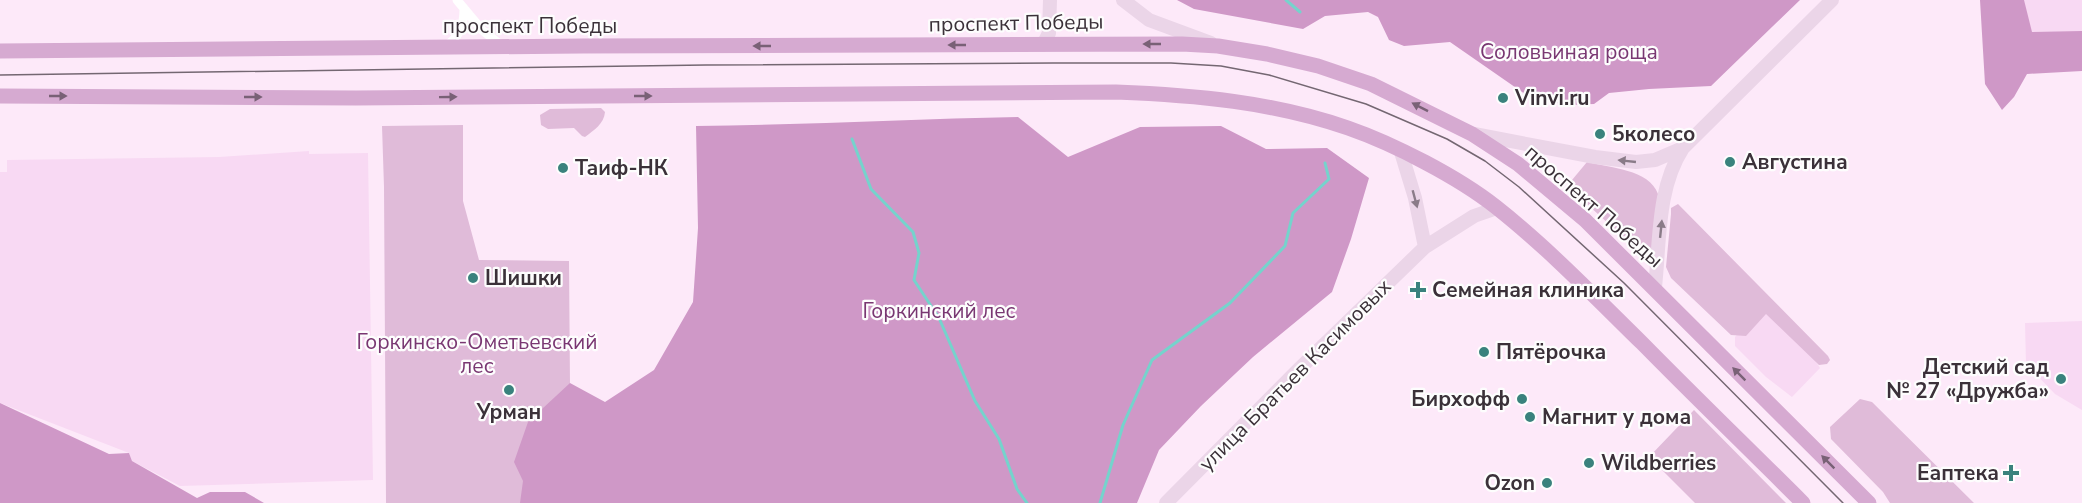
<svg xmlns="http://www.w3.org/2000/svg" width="2082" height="503" viewBox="0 0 2082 503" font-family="'Nunito Sans',sans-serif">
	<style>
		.built { fill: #f8d9f3 }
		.green { fill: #e0bbd9 }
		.forest { fill: #cf98c7 }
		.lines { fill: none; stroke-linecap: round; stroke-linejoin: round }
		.stream { stroke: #75d3cc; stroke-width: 3 }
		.street { stroke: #fff; stroke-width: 9 }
		.secondary { stroke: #ebd5e8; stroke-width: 14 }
		.primary { stroke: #d6aad1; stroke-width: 15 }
		.tram { stroke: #746772; stroke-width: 1.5 }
		.oneway { fill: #796176 }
		.oneway2 { fill: #8a7b88 }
		.poi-dot { fill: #3a827d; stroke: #fdfdfd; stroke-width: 2 }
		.labels { text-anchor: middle; stroke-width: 4.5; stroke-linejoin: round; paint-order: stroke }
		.street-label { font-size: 21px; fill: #3b3139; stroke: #fdfdfd }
		.park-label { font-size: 21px; fill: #793772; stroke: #fdfdfd }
		.poi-label { font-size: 21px; font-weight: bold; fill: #3b3139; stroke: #fdfdfd; text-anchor: start }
	</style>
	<rect width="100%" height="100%" fill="#fde9f9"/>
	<path class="built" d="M2021 0H2082V46L2023 49Z
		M309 151V154L368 153 373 480 180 486 132 461 129 453 0 403V172H7V160L219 157Z
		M1763 305 1802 340 1820 368 1792 397 1766 377 1735 346V337Z
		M2082 321V410L2055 394 2026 364 2025 323Z"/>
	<path class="green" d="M601 108 605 112C604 124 594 130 585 137L582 136 574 128 548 129 541 125 540 115 550 109Z
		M463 125V201L479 260 569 261 570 386 523 503H386L384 187 382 126Z
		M1587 162C1610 168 1649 169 1658 194L1652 263 1567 186Z
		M1678 204 1828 356 1830 360 1827 364 1819 365 1766 314 1746 336 1731 335 1671 278 1666 267 1671 214V208Z
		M1860 399 1872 402 1974 503H1890L1883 492 1831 439 1830 427Z
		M1694 410 1786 503H1695L1649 457Z"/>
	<path class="forest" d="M1177 0H1800L1711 86 1649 89 1609 93 1594 104 1569 105 1532 99 1450 42 1404 46 1389 40 1378 17 1368 12 1325 16 1303 29 1194 9Z
		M1980 0H2024L2032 32 2082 31V71L2027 74 2014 97 2002 110 1985 84Z
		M1018 117 1068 157 1140 127 1221 126 1266 149 1327 148 1369 178 1351 239 1332 292 1253 357 1201 406 1159 450 1137 503H520L523 481 514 462 528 422 570 383 605 402 654 370 693 302 698 228 696 126C803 125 911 119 1018 117Z
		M0 403 109 454 129 453 132 461 197 498 210 492H245L264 503H0Z"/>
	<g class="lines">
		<path class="stream" d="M1286 0 1300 12
			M852 139 871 189 913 232 919 253 914 280 939 318 975 401 999 439 1017 489 1027 503
			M1100 503 1123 425 1152 360 1230 303 1285 246 1293 213 1329 179 1325 163"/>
		<path class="street" d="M457 0 482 30 501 45
			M444 47C459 38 464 26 464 9"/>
		<path class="secondary" d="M1123 0 1149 20 1211 43
			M1043 45 1049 33 1050 0
			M1474 134 1595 157 1636 162 1655 160 1683 148
			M1401 152 1415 198 1425 247
			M1655 287C1660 241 1657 188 1683 148L1832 0
			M1166 503 1297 371 1425 247 1474 216 1497 208"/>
		<path class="primary" d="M0 51 582 46 1182 44 1218 46 1267 54 1318 66 1371 84 1472 134 1518 164 1585 220 1869 503
			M0 96 356 98 1116 92C1195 95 1273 102 1348 128 1394 144 1458 177 1496 207 1548 248 1595 297 1642 343 1695 397 1750 450 1803 503"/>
		<path class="tram" d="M0 75 706 65 1053 63H1171L1221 66 1269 75 1366 104 1447 139 1485 161 1519 187 1624 283 1843 503"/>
	</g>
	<defs><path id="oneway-solid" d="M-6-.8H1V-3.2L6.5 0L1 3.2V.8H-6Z" transform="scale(1.5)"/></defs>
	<g class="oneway">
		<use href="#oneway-solid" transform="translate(1152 44) rotate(-180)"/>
		<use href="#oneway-solid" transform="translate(957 45) rotate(180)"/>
		<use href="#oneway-solid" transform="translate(762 46) rotate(180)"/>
		<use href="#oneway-solid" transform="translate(58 96)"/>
		<use href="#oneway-solid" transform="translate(643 96)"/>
		<use href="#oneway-solid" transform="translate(253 97)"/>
		<use href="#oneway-solid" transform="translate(448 97) rotate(-1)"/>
		<use href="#oneway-solid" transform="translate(1420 107) rotate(-153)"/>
		<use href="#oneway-solid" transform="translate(1739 374) rotate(-135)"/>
		<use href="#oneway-solid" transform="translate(1828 462) rotate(-135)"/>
	</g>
	<g class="oneway2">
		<use href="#oneway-solid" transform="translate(1627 161) rotate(-174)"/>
		<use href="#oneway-solid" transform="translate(1415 199) rotate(75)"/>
		<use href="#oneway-solid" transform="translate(1661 229) rotate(-84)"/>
	</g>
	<g class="poi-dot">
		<circle cx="1503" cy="98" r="6"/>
		<circle cx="1600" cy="134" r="6"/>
		<circle cx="1730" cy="162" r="6"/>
		<circle cx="563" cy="168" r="6"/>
		<circle cx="473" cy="278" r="6"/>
		<path d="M1415 281h6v6h6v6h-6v6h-6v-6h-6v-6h6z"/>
		<circle cx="1484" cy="352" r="6"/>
		<circle cx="2061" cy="379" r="6"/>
		<circle cx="509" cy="390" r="6"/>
		<circle cx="1522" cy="399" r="6"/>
		<circle cx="1530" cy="417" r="6"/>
		<circle cx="1589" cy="463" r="6"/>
		<path d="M2008 464h6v6h6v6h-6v6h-6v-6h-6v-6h6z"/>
		<circle cx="1547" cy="483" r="6"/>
	</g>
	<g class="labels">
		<g class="street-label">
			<text transform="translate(1016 23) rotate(-1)" y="7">проспект Победы</text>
			<text x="530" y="33">проспект Победы</text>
			<text transform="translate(1594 206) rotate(41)" y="7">проспект Победы</text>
			<text transform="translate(1295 375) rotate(-45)" y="7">улица Братьев Касимовых</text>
		</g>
		<g class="park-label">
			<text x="1569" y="59">Соловьиная роща</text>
			<text x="939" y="318">Горкинский лес</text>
			<text x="477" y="349">Горкинско-Ометьевский<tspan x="477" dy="24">лес</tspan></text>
		</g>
		<g class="poi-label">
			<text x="1515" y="105">Vinvi.ru</text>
			<text x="1612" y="141">5колесо</text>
			<text x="1742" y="169">Августина</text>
			<text x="575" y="175">Таиф-НК</text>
			<text x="485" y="285">Шишки</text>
			<text x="1432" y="297">Семейная клиника</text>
			<text x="1496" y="359">Пятёрочка</text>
			<text x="2049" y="374" text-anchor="end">Детский сад<tspan x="2049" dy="24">№ 27 «Дружба»</tspan></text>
			<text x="1510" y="406" text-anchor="end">Бирхофф</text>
			<text x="509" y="419" text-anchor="middle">Урман</text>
			<text x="1542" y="424">Магнит у дома</text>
			<text x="1601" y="470">Wildberries</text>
			<text x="1999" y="480" text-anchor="end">Еаптека</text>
			<text x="1535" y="490" text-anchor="end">Ozon</text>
		</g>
	</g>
</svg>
